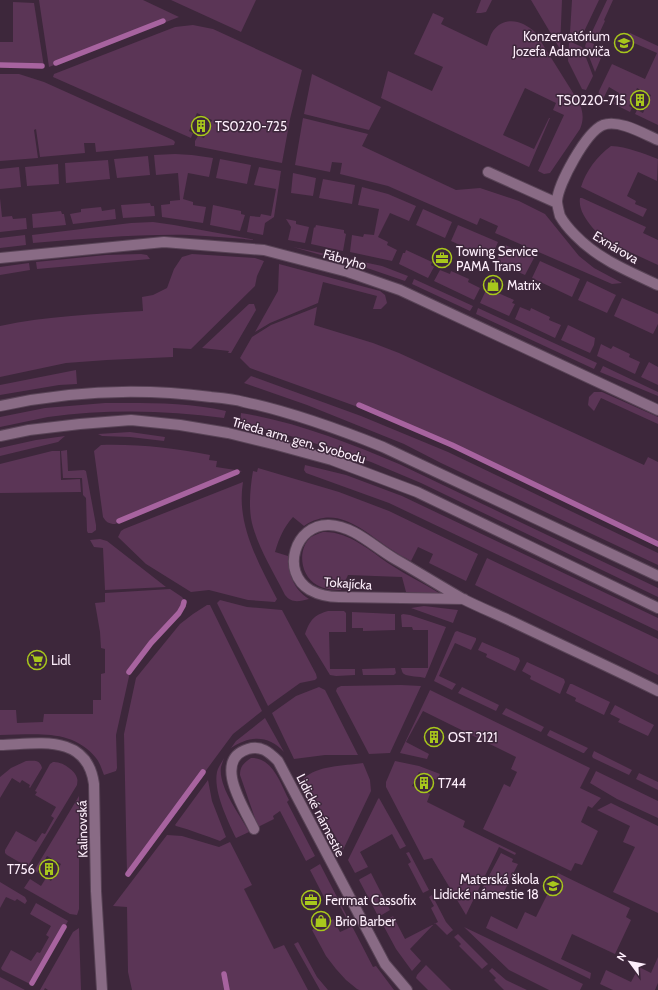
<svg xmlns="http://www.w3.org/2000/svg" width="658" height="990" viewBox="0 0 658 990" font-family="Cabin,sans-serif">
	<style>
		.green { fill: #5b3556 }
		.lines { fill: none; stroke-linecap: round; stroke-linejoin: round }
		.stream { stroke: #a7639f; stroke-width: 5.5 }
		.minor-casing { stroke: #584356; stroke-width: 12 }
		.minor { stroke: #896b85; stroke-width: 10 }
		.labels { text-anchor: middle; stroke-width: 3; stroke-linejoin: round; paint-order: stroke }
		.poi-label { font-size: 13px; fill: #fdeefb; stroke: #3d273b; text-anchor: start }
		.street-label { font-size: 13px; fill: #fdeefb; stroke: #3d273b }
	</style>
	<rect width="100%" height="100%" fill="#3d273b"/>
	<path class="green" d="M39 0H143L179 17 49 67Z
		M171 0H256L241 32Z
		M481 0H492L486 12 481 13H476Z
		M531 0H562L560 49Z
		M572 0H599L580 40 570 35V33Z
		M607 0H613L604 20 605 21 597 38 591 34Z
		M13 2 34 3 44 67H0V42H13Z
		M433 13 444 18 441 24 487 46C489 41 490 35 493 31 505 15 523 21 535 32L580 104C583 113 584 119 580 129L550 173 544 174 538 171 564 115 553 110 556 103 525 88 503 135 534 149 549 118H550L529 167 381 98 388 71 432 91 443 67 414 54Z
		M193 25 213 29 302 70 290 119 282 163 195 146V141L198 136 204 138 212 120 197 113 189 131 193 133 191 138 53 77 54 74 175 27Z
		M630 33 658 46V125L635 114 637 110 643 113 651 95 637 88 629 106 632 108 630 112 614 104 619 93 609 87 603 99 598 96 599 91 612 64 645 79 657 53 627 40Z
		M587 41 594 44 591 54 601 58 595 72 585 46Z
		M571 42 582 47 593 76 586 90 582 89 568 61 569 43Z
		M0 74H19L44 82 173 140 175 142 174 145 96 152 95 143H84L85 153 40 157 36 129 34 130 38 158 0 161Z
		M312 74 381 107 369 130 304 114Z
		M303 118 368 134 362 146 456 190 480 188 519 201 545 214 579 256 594 268 622 283 612 284 495 233 498 226 480 218 477 225 388 186 340 174 342 163 332 162 330 172 295 165Z
		M611 146C628 147 642 153 658 159L657 181 638 172 627 196 636 201 635 204 647 209 643 217 581 187C586 171 597 156 611 146Z
		M175 154 192 155 213 158 209 177 188 173 183 199 193 202V205L206 207 203 223 162 217 161 205 170 204V201L180 200 178 173 156 175 154 155Z
		M148 156 150 175 117 178 114 159Z
		M220 159 251 165 247 184 216 178Z
		M108 160 110 179 66 183 65 163Z
		M58 164 59 184 27 186 25 167Z
		M19 167 21 187 0 189V169Z
		M259 167 281 171 274 217 265 223 263 235 247 232 250 216 260 217 261 214 271 216 276 189 254 185Z
		M293 173 316 178 313 196 291 193Z
		M323 179 355 185 352 204 319 198Z
		M362 187 388 194 416 206 409 221 390 213 378 237 388 242 387 245 397 250 392 261 350 252 352 235 363 237 364 234 374 235 379 209 358 205Z
		M0 198 2 217 12 216 13 219 26 218 27 229 0 232Z
		M580 198H582L646 227 643 233 658 240V265L619 247 614 249C602 237 577 217 580 198Z
		M150 203 151 206H154L155 216 123 218 121 205Z
		M213 205 241 211V214L245 215 240 231 210 225Z
		M101 207 102 211 115 209 116 219 73 224 70 214 81 212V209Z
		M423 209 452 222 445 238 416 225Z
		M61 211 62 214H64L66 225 33 228 32 214Z
		M286 219 296 221V224L309 227 305 243 288 240 291 227Z
		M153 222 174 225 256 240C233 238 211 236 189 235 137 234 85 239 33 243L32 235 131 223Z
		M316 225 344 230V233L346 234 343 251 311 244 314 227 315 228Z
		M458 225 498 242 491 259 451 241Z
		M25 235 26 245 0 248V238Z
		M505 245 534 258 525 275 496 262Z
		M293 247 382 266 408 276 405 281 370 269Z
		M406 250 432 262 431 265 434 267 428 278 399 264 403 253H405Z
		M141 254 147 255 150 259 37 269 36 262 106 255Z
		M192 254 255 258 264 261 257 276 255 286 191 349 173 348V357L107 360 66 363 0 377V326C47 316 95 314 143 311L142 297 153 295 167 288 174 269 182 257Z
		M540 261 580 279 572 297 532 278Z
		M29 263 30 270 0 275V267Z
		M279 264 380 291 385 295 387 303 381 309H373L377 296 323 282 318 303 270 323 255 332 278 291Z
		M440 270 450 274 451 271 469 279 468 282 480 288 474 300 434 281Z
		M414 279 473 306 470 311 412 284Z
		M587 281 616 295 607 313 578 300Z
		M487 288 514 300 512 303 515 304 509 316 480 303Z
		M622 298 658 314V324L653 334 614 316Z
		M249 304H254L256 310 231 353H228L229 351 202 348Z
		M317 307 314 325 373 343 399 353 644 465 648 457 658 462V542L453 443 360 404 358 407 250 368 240 358 252 337 271 325Z
		M520 307 530 311 531 308 550 317 549 320 561 325 555 338 515 319Z
		M478 308 597 363 594 369 476 314Z
		M568 325 595 338 594 345 590 353 561 340Z
		M601 344 611 349 613 346 630 354 629 357 640 362 635 374 597 356Z
		M649 362 658 367V385L641 377Z
		M603 366 658 392V396L600 372Z
		M76 370 77 384 59 385 0 395V385Z
		M251 376 361 416 448 452 658 553V565L441 463 404 444 307 405 244 383Z
		M594 392H602L658 417V424L601 398 594 411 588 405 589 397Z
		M105 403C145 403 187 402 226 411L224 418C166 410 106 409 48 417 32 420 16 424 0 427V417L45 408Z
		M241 413C296 422 349 443 399 464L658 588V597L421 483 371 462 305 440 240 422Z
		M130 432 165 437 164 441 130 437 102 436 98 434Z
		M65 436 58 442 0 456V448L36 440Z
		M101 445C138 444 174 448 210 455L209 460 217 461 216 467 242 471 115 524C109 524 106 522 103 517L94 451Z
		M67 450 68 471 84 470 86 471 96 525V530L92 533H88L87 531 86 498 83 495 82 478H63L61 451Z
		M52 451H60L61 480 80 479 81 492 0 493V464Z
		M305 465 346 475 402 496 658 618V631L389 503 306 473 304 470Z
		M258 468 339 492 389 511 478 554 466 581 429 563 433 554 418 547 411 561C404 557 396 553 389 548 362 530 337 504 304 526L293 517C284 527 279 538 275 552L288 556C289 574 293 589 309 599 300 601 292 604 285 595 274 573 260 551 253 527 248 511 250 488 253 471L257 472Z
		M243 482C236 524 258 562 277 599L275 602 248 600 209 590 191 592 146 564 118 537 121 531 124 529Z
		M323 532C349 531 370 551 391 565 406 575 423 583 439 593H410L406 592 402 577 348 575 341 590C333 590 323 589 317 585 300 576 297 549 311 537 315 535 319 533 323 532Z
		M100 539 107 541 166 587 105 590 103 548 94 547 90 540Z
		M487 558 658 639V675L475 585Z
		M170 589 182 597 185 601 184 607 180 614 158 637 130 672 116 735 117 768 116 771 104 775C102 770 100 763 96 758 72 728 35 735 0 735V710H16L17 723 43 722 44 714H93V700H101V674L105 673V649L101 648 100 632 95 603 105 602V593Z
		M220 600 247 607 282 610 316 674 317 678 315 680 300 683 268 706 217 603Z
		M207 605H210L262 711 233 734 227 742 129 875 127 873 124 734 136 678 180 624 193 614Z
		M424 606 458 610 453 623 411 608Z
		M328 611H344L346 613V632H329L330 669H355V675L336 676 330 675 305 634C310 620 314 615 328 611Z
		M352 612 394 614H395V630L363 631V628H352Z
		M403 614 410 615 446 627 425 678C420 676 408 677 404 674 402 673 402 670 401 668H428V630H413L412 627H402L401 615Z
		M457 631 476 638V640L471 650 455 643 439 676 456 684 452 690 434 681 455 632Z
		M482 642 519 658 520 661 515 671 486 657 487 654 478 650Z
		M527 662 564 679 565 682 560 694 530 679 531 676 522 671Z
		M395 668 396 673 394 675H363L362 669Z
		M570 684H572L610 702 604 715 575 701 576 698 566 693Z
		M401 685 421 686 390 753 369 754 336 691 337 688 341 686Z
		M319 687 325 690 358 755H325L294 759 272 713 296 696Z
		M462 687 499 705 496 711 458 693Z
		M430 690 590 768 580 788 601 798 592 808 588 806 581 822 598 831 582 865 575 863 571 871 483 829 504 784 510 787 517 772 511 769 516 757 423 711 406 742 429 754 427 759 400 753Z
		M615 705 654 725 648 736 618 722 620 719 610 714Z
		M506 708 544 727 541 732 502 714Z
		M265 718 284 752C268 734 249 736 231 748L236 741Z
		M550 730 588 748 584 753H583L548 736 547 735Z
		M594 751 632 770 629 775 593 758 592 756Z
		M224 758C223 761 222 764 221 767 218 787 240 815 249 832L236 838C228 821 213 791 217 772 218 767 222 762 224 758Z
		M251 758C273 757 281 785 289 800L287 802 315 856 306 861 280 811 273 816 274 819 258 827 240 775C240 766 244 763 251 758Z
		M26 761C33 761 40 759 42 768L30 788 29 787 30 785 22 780 20 783 12 778 0 798V777L11 768Z
		M395 761 419 766 440 774 437 780 419 772 412 786 430 794 427 802 465 821 463 827 516 853 515 855 499 847 466 915 432 858 424 860 386 787V782Z
		M53 762C61 761 75 770 77 778 78 781 77 783 77 785L28 866H26L7 855 5 853V850L16 831 36 842 42 833 45 834 54 818 51 816 56 807 35 795 37 792 35 791 50 764Z
		M363 763 370 780 371 791 343 850 303 779C318 765 343 766 363 763Z
		M596 771 658 801V818L617 799 590 783Z
		M639 773 658 782V790L636 779Z
		M208 780 212 801 226 837 220 841C206 836 191 830 176 826L175 825Z
		M79 796V909L77 915 70 914 24 888 30 879 41 886 46 878 51 881 61 864 47 856 37 873 35 869Z
		M379 798 406 846 400 849 392 834 360 852 368 867 355 873 348 860 378 799Z
		M611 803 658 826V913L613 892 635 847 623 842 630 826 597 810Z
		M167 835 182 836 219 847 230 842 252 885 244 889 274 949 284 945 308 990H132L128 972 127 907 113 906Z
		M409 852 429 890 423 893 408 864 411 862 406 853Z
		M501 853 513 859 512 862 518 864 500 900 481 891Z
		M320 864 373 967 376 966 394 990H359L357 989 346 980 336 969 326 956 312 930 333 919 340 932 351 927 335 897 326 901 310 870Z
		M371 873 390 910 380 916 377 914 359 880 360 879Z
		M558 873 630 908 626 917 631 920 615 954 572 934 561 959 591 973 590 979 486 928 491 916 517 929 525 912 536 917Z
		M0 882 25 897 27 901 25 904 17 899 15 901 6 897 0 908Z
		M432 895 446 922 453 930 447 935 435 923 410 949 421 961 412 971 396 949 382 923 393 916 405 939 438 922 431 908 434 906 429 897Z
		M36 903 68 921 33 984H30L2 970 1 968 11 950 31 961 37 952 40 953 49 937 46 935 51 926 30 914Z
		M464 927 583 984 580 990H549L509 970Z
		M79 928 81 990H48L45 988 44 990H40L73 932Z
		M458 934 488 964 482 969 459 946 461 944 454 937Z
		M298 942 317 977 328 990H320L294 944Z
		M658 957V983L655 990H613L600 984 606 970 631 982 639 967 651 973Z
		M426 965 451 990H428L416 978 417 975Z
		M492 968 506 980 527 990H504L494 980 496 978 489 971Z
		M0 977 25 990H0Z"/>
	<g class="lines">
		<path class="stream" d="M56 63 163 21
			M0 65 42 66
			M359 405 452 445 658 544
			M119 521 237 472
			M129 672 151 643 179 613 183 606 184 602
			M128 874 203 772
			M224 974 227 990
			M32 983 64 927"/>
		<g class="minor-casing">
			<path id="minor" d="M658 140C644 134 619 119 603 125 586 132 558 184 557 201 557 205 559 212 560 216 564 223 570 230 575 235 598 259 628 271 658 285
				M488 172 557 203
				M0 258 164 242 264 250 348 272 400 290 658 410
				M0 406C68 391 142 388 211 397 222 398 234 399 244 402 292 412 338 429 383 447L658 576
				M0 436 29 430 80 424 131 420 180 425 228 433 277 445 332 460 417 492 658 608
				M464 599 339 597C328 597 319 595 310 590 280 572 295 524 329 525 354 526 374 547 395 559 418 572 440 586 463 599 479 607 496 614 513 622 561 645 610 667 658 691
				M0 745C38 744 87 733 94 784L96 891 102 990
				M254 829C244 808 212 760 248 749 261 745 269 752 278 761L385 964 407 990"/>
		</g>
		<use href="#minor" class="minor"/>
	</g>
	<defs>
		<g id="school-ring" transform="scale(1)"><circle r="9.5" fill="#3d273b" stroke="#a8c71c" stroke-width="1.5"/><path d="M0-5L7-2L0 1L-7-2ZM-4 1L0 2.5L4 1V4Q0 6-4 4Z" fill="#a8c71c"/></g>
		<g id="building-ring" transform="scale(1)"><circle r="9.5" fill="#3d273b" stroke="#a8c71c" stroke-width="1.5"/><path d="M-4-6H4V6H1V3H-1V6H-4ZM-2.5-4.3h1.7v1.8h-1.7ZM.8-4.3h1.7v1.8H.8ZM-2.5-1h1.7V.8h-1.7ZM.8-1h1.7V.8H.8Z" fill="#a8c71c"/></g>
		<g id="office-ring" transform="scale(1)"><circle r="9.5" fill="#3d273b" stroke="#a8c71c" stroke-width="1.5"/><path d="M-6-3h4V-5.5h4V-3h4V5H-6ZM-1-4.5V-3h2v-1.5ZM-6 0V1H6V0Z" fill="#a8c71c"/></g>
		<g id="shop-ring" transform="scale(1)"><circle r="9.5" fill="#3d273b" stroke="#a8c71c" stroke-width="1.5"/><path d="M-5-2.5h2.3a2.7 3.5 0 0 1 5.4 0H5L5.5 6h-11ZM-1.5-2.5h3a1.5 2.3 0 0 0-3 0Z" fill="#a8c71c"/></g>
		<g id="supermarket-ring" transform="scale(1)"><circle r="9.5" fill="#3d273b" stroke="#a8c71c" stroke-width="1.5"/><path d="M-6-5.5h2.5l.6 2H6L4.5 2H-2.5L-4.4-4H-6ZM-1.5 3.2a1.3 1.3 0 1 0 .1 0ZM3 3.2a1.3 1.3 0 1 0 .1 0Z" fill="#a8c71c"/></g>
	</defs>
	<g fill-rule="evenodd">
		<use href="#school-ring" x="624" y="43"/>
		<use href="#building-ring" x="640" y="100"/>
		<use href="#building-ring" x="201" y="126"/>
		<use href="#office-ring" x="442" y="258"/>
		<use href="#shop-ring" x="493" y="285"/>
		<use href="#supermarket-ring" x="37" y="660"/>
		<use href="#building-ring" x="434" y="737"/>
		<use href="#building-ring" x="424" y="783"/>
		<use href="#building-ring" x="49" y="869"/>
		<use href="#school-ring" x="553" y="886"/>
		<use href="#office-ring" x="311" y="900"/>
		<use href="#shop-ring" x="321" y="921"/>
	</g>
	<g class="labels">
		<g class="poi-label">
			<text x="610" y="41" text-anchor="end">Konzervatórium<tspan x="610" dy="15">Jozefa Adamoviča</tspan></text>
			<text x="626" y="105" text-anchor="end">TS0220-715</text>
			<text x="215" y="131">TS0220-725</text>
			<text x="456" y="256">Towing Service<tspan x="456" dy="15">PAMA Trans</tspan></text>
			<text x="507" y="290">Matrix</text>
			<text x="51" y="665">Lidl</text>
			<text x="448" y="742">OST 2121</text>
			<text x="438" y="788">T744</text>
			<text x="35" y="874" text-anchor="end">T756</text>
			<text x="539" y="884" text-anchor="end">Materská škola<tspan x="539" dy="15">Lidické námestie 18</tspan></text>
			<text x="325" y="905">Ferrmat Cassofix</text>
			<text x="335" y="926">Brio Barber</text>
		</g>
		<g class="street-label">
			<text transform="translate(616 247) rotate(31)" y="5">Exnárova</text>
			<text transform="translate(345 259) rotate(16)" y="5">Fábryho</text>
			<text transform="translate(299 440) rotate(16)" y="5">Trieda arm. gen. Svobodu</text>
			<text transform="translate(348 583) rotate(4)" y="5">Tokajícka</text>
			<text transform="translate(321 815) rotate(63)" y="5">Lidické námestie</text>
			<text transform="translate(82 829) rotate(-91)" y="5">Kalinovská</text>
		</g>
	</g>
	<g transform="translate(630 962) rotate(302)" stroke="#3d273b" stroke-width="3" paint-order="stroke">
	<path d="M0-3L7 15L0 10L-7 15Z" fill="#fdeefb"/>
	<text y="-6" font-size="11" font-weight="bold" text-anchor="middle" fill="#fdeefb">N</text>
	</g>
</svg>
